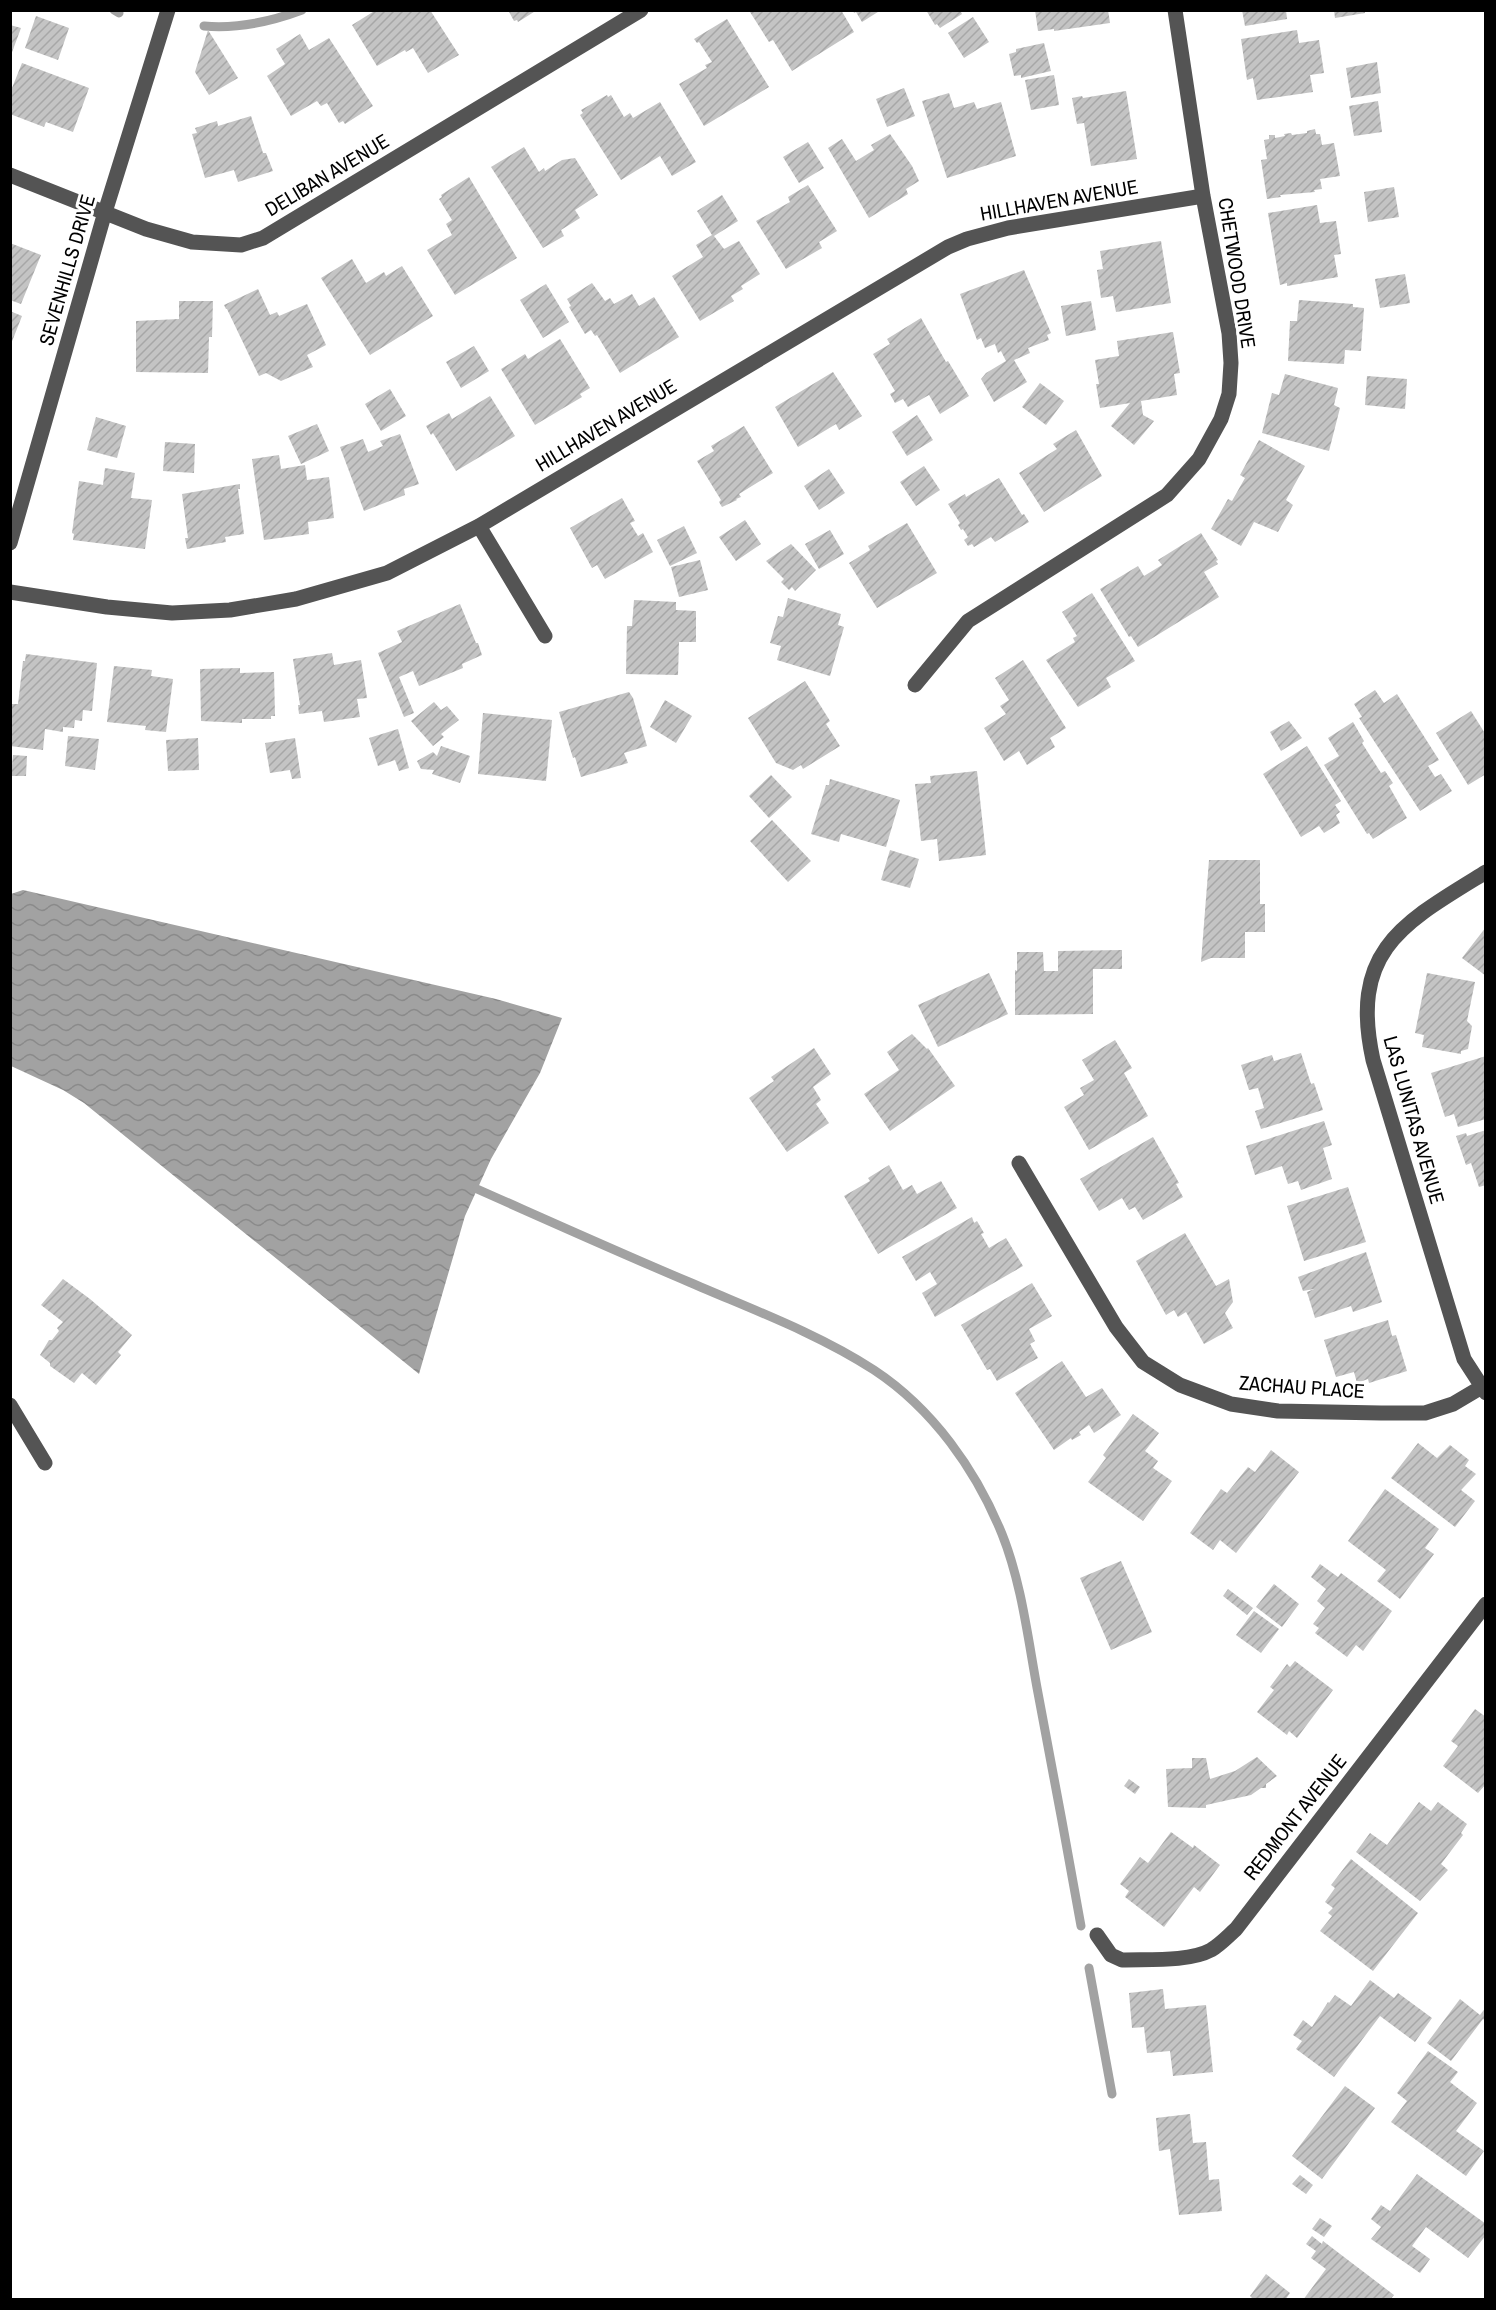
<svg xmlns="http://www.w3.org/2000/svg" width="1496" height="2310" viewBox="0 0 1496 2310" font-family="'Archivo Narrow',sans-serif">
	<style>
		.water { fill: url(#water-waves) }
		.lines { fill: none; stroke-linecap: round; stroke-linejoin: round }
		.stream { stroke: #a2a2a2; stroke-width: 9 }
		.building { fill: url(#building-hatch) }
		.minor { stroke: #545454; stroke-width: 15 }
		.labels { text-anchor: middle; stroke-width: 6; stroke-linejoin: round; paint-order: stroke }
		.street-label { font-size: 20px; fill: #000; stroke: #fff }
	</style>
	<defs>
		<pattern id="water-waves" width="16" height="10" patternUnits="userSpaceOnUse" patternTransform="scale(1.5)"><rect width="16" height="10" fill="#a2a2a2"/><path d="M0 5q4-4 8 0t8 0" fill="none" stroke="#8a8a8a"/></pattern>
		<pattern id="building-hatch" width="6" height="6" patternUnits="userSpaceOnUse" patternTransform="scale(1.5)"><rect width="6" height="6" fill="#c4c4c4"/><path d="M-1 1l2-2M0 6l6-6M5 7l2-2" fill="none" stroke="#a7a7a7"/></pattern>
	</defs>
	<rect width="100%" height="100%" fill="#fff"/>
	<path class="water" d="M23 890 496 999 562 1018 540 1073 491 1159 465 1216 419 1374 84 1103 63 1090 11 1066V894Z"/>
	<g class="lines">
		<path class="stream" d="M114 10 119 13
			M204 26C239 29 270 22 302 10
			M477 1189C547 1220 618 1252 689 1282 751 1309 817 1333 874 1370 933 1409 976 1470 1002 1534 1022 1584 1028 1640 1038 1693 1053 1771 1067 1848 1081 1926
			M1089 1968 1112 2094"/>
	</g>
	<path class="building" d="M376 10H430L459 55 428 73 413 48 406 52 405 50 377 66 352 25Z
		M508 10H537L518 22 517 20 514 21Z
		M752 10H841L854 32 792 71 773 40 769 42 750 12Z
		M853 10H881L862 22 856 12 854 13Z
		M926 10H960L962 14 940 28 937 24 935 25Z
		M1035 10H1108L1110 23 1054 31V29L1038 31Z
		M1242 10H1286L1287 19 1245 26Z
		M1334 10H1365V13L1335 18Z
		M36 16 69 28 58 60 25 48Z
		M973 17 989 42 964 58 948 33Z
		M727 19 769 87 704 126 679 84 707 68 705 65 712 62 699 42 697 43 694 39Z
		M10 25 21 28 11 55H10Z
		M208 30 238 78 209 95 195 72Z
		M1297 30 1299 43 1319 40 1324 73 1310 75 1313 92 1257 100 1253 78 1247 80 1241 39Z
		M300 34 309 50 329 38 373 106 345 124 343 121 339 123 327 103 321 106 317 101 291 116 267 76 285 64 276 49Z
		M1044 43 1051 71 1021 78V75L1014 76 1009 54 1016 52V49Z
		M1377 62 1381 93 1351 98 1346 68Z
		M22 63 89 88 73 132 46 122 44 127 10 114V93Z
		M1054 75 1059 105 1031 110 1025 80Z
		M904 88 915 116 887 127 876 99Z
		M1126 91 1137 159 1091 166 1084 123 1077 124 1072 98 1082 96 1083 98Z
		M949 93 954 108 974 102 977 109 1001 102 1016 156 947 178 922 101Z
		M607 95 608 97 611 95 624 117 630 113 633 118 660 102 696 162 672 176 660 156 621 180 580 115 583 113 581 110Z
		M1378 101 1382 132 1354 136 1349 106Z
		M251 116 263 153H266L273 171 238 182 234 170 205 178 192 134 197 133 195 128 217 121 218 126Z
		M1315 129 1316 134H1320L1322 145 1334 143 1340 176 1320 179 1322 189 1314 190 1315 192 1280 195 1281 197 1267 199 1261 160 1267 159 1264 140 1269 139V135H1275V138L1285 136 1284 134 1291 133 1292 135 1307 133V131Z
		M890 134 912 166 919 181 906 189 908 194 869 218 828 148 842 139 856 161 874 150 871 145Z
		M808 142 824 168 799 183 783 157Z
		M524 147 539 172 544 168 545 171 562 160 575 158 598 195 575 210 580 218 561 230 564 236 543 248 491 167Z
		M469 177 517 258 455 295 427 250 452 235 446 224 452 220 439 199 442 197 441 195Z
		M808 185 837 231 819 242 822 248 786 269 756 221 790 202 788 197Z
		M1394 187 1399 217 1368 222 1364 192Z
		M722 195 738 221 714 236 724 249 739 241 760 274 741 286 743 289 731 296 734 301 700 321 672 276 703 257 696 245 712 235 697 211Z
		M1317 205 1320 223 1336 221 1341 254 1334 255 1338 277 1287 286V283L1280 285 1268 213Z
		M1161 241 1171 303 1116 312 1113 296 1101 298 1097 270 1103 269 1100 251Z
		M10 243 41 255 21 304 10 300Z
		M352 259 366 283 384 272 386 276 402 266 433 316 370 355 321 278Z
		M1024 270 1051 333 1047 335 1049 340 1028 348 1030 353 1014 360 1027 382 994 402 981 379 986 373 1006 361 1001 351 998 353 995 344 985 348 981 338 977 340 960 294Z
		M1405 274 1410 303 1380 308 1375 279Z
		M592 283 605 301 610 298 614 304 632 294 639 306 654 297 679 337 620 373 597 335 595 336 591 330 585 334 569 307 571 306 567 299Z
		M546 284 569 322 543 338 520 300Z
		M258 289 270 315 277 312 279 316 307 304 326 345 307 355 313 367 281 381 266 373 259 376 227 309H226L224 305Z
		M1299 300 1353 304V307L1364 308 1361 351 1345 350 1344 364 1288 361 1290 321H1297Z
		M179 301H213L212 337H209L208 373 136 372V321L179 319Z
		M1091 301 1096 330 1066 336 1061 306Z
		M10 311 22 316 11 344H10Z
		M921 318 946 362 948 361 969 396 940 414 929 395 908 407 903 399 895 403 890 394 895 391 873 354 890 344 887 339Z
		M1173 332 1180 373 1174 374 1177 395 1141 401 1143 415 1154 421 1134 445 1111 426 1130 403 1100 408 1096 384H1099L1095 360 1119 356 1117 341Z
		M560 339 590 388 580 394 582 397 535 425 501 369 525 354 528 359Z
		M474 346 489 371 461 388 446 362Z
		M833 372 862 416 839 430 836 424 798 447 775 407Z
		M1285 374 1338 388 1334 405 1340 408 1329 451 1262 433 1272 393 1279 395Z
		M1367 376 1407 379 1405 409 1365 405Z
		M1040 383 1064 401 1046 425 1022 407Z
		M390 389 406 416 381 431 365 404Z
		M490 396 515 436 456 471 433 433 431 435 426 426 449 413 452 419Z
		M917 415 933 440 907 456 892 432Z
		M96 417 126 426 117 458 87 450Z
		M317 424 329 451 301 464 288 436Z
		M744 426 773 473 739 494 741 497 736 499 737 500 722 507 719 502 721 500 697 461 714 451 711 446Z
		M1076 430 1102 476 1044 512 1019 473 1057 449 1053 444Z
		M400 434 419 484 404 489 405 495 364 511 340 447 363 439 368 452 383 446 380 441Z
		M1259 440 1305 466 1286 500 1293 505 1278 532 1254 522 1241 546 1211 529 1228 499 1232 501 1245 478 1240 475Z
		M165 442 195 444 194 473 163 471Z
		M279 455 281 469 305 465 307 480 329 477 334 518 308 522 309 534 264 540 252 459Z
		M924 466 940 490 916 506 900 482Z
		M105 468 135 473 131 498 152 500 145 549 73 540 74 534 72 533 79 481 103 485Z
		M829 469 845 493 819 510 804 486Z
		M999 478 1022 515 1024 514 1029 522 995 542 991 537 974 547 972 544 968 546 964 540 968 537 963 529 961 530 958 525 960 523 948 504 965 494 966 497Z
		M240 484V489H238L244 534 225 537 226 542 187 549 185 538H188L182 494Z
		M622 498 635 521 630 523 638 536 643 533 653 552 605 579 597 565 592 568 570 528Z
		M745 520 761 544 736 561 719 537Z
		M907 523 937 573 877 608 849 563 870 550 868 546Z
		M684 526 697 553 670 566 657 540Z
		M830 530 844 554 819 569 805 544Z
		M1201 533 1218 560 1216 561 1218 564 1204 572 1219 597 1138 647 1131 636 1129 637 1100 589 1138 566 1144 576 1162 565 1158 560Z
		M791 544 816 570 795 591 792 587 789 590 781 582 784 579 766 561Z
		M700 560 708 590 679 597 671 567Z
		M1092 593 1135 661 1106 678 1111 687 1078 707 1046 660 1075 642 1073 638 1077 636 1062 612Z
		M788 598 841 614 838 625 844 627 830 676 777 660 781 646 770 643 778 616 783 617Z
		M634 600 676 602V610L696 611V642H679L678 675 626 674 627 626H632Z
		M460 604 476 643H478L482 655 462 664 463 668 419 686 413 671 399 677 414 713 404 717 378 653 402 642 397 631Z
		M332 653 334 665 361 660 367 698 357 699 360 717 324 722 322 711 299 714 298 705H300L293 659Z
		M26 654 97 663 92 711 83 710 82 721 75 720 74 728 63 727V732L45 729 43 750 10 746 12 704H18L23 661H25Z
		M1023 660 1066 728 1050 738 1055 747 1027 765 1019 751 1004 761 984 728 1006 714 1000 706 1009 700 995 678Z
		M114 666 152 670 151 676 173 679 166 732 145 730 146 726 107 722Z
		M240 668V673L274 672 275 716H271V719H242V723L201 721 200 669Z
		M805 681 830 721 826 724 840 746 803 769 801 765 793 770 776 763 748 718Z
		M1375 690 1384 703 1397 694 1439 760 1428 766 1435 777 1441 774 1452 791 1420 811 1359 718 1362 717 1354 704Z
		M629 692 633 698 647 746 624 753 628 763 581 777 575 757 573 758 559 712Z
		M665 700 692 716 676 743 650 727Z
		M434 702 441 710 447 706 459 720 441 734 444 737 433 746 411 721Z
		M1471 711 1486 735V774L1468 785 1436 733Z
		M483 713 552 720 546 781 478 774Z
		M1289 721 1302 738 1281 751 1270 732Z
		M1353 722 1364 741 1362 743 1381 773 1385 771 1393 783 1389 786 1407 818 1373 839 1369 833 1367 834 1324 765 1339 756 1328 738Z
		M398 729 409 768 399 771 395 760 378 766 369 738Z
		M68 736 99 739 95 770 65 766Z
		M198 738 199 770 168 771 166 740Z
		M295 738 301 778 292 779 290 770 270 773 265 743Z
		M441 746 470 756 460 783 432 774 434 770 421 769 417 761 433 752 437 756Z
		M1307 746 1341 801 1335 805 1340 812 1336 815 1340 823 1324 833 1319 826 1301 837 1263 774Z
		M13 755 27 756 26 776H11Z
		M977 771 986 855 939 861 937 839 921 841 915 784 931 783 930 776Z
		M771 775 792 797 769 818 749 796Z
		M830 779 900 800 886 847 841 834 839 842 811 834 826 785H829Z
		M772 820 811 861 788 882 750 841Z
		M890 850 919 859 910 888 881 880Z
		M1209 860H1260V904H1265V932H1245V958H1211L1201 962Z
		M1486 927V976L1462 958Z
		M1122 950V969H1093V1014L1015 1015V970L1017 971V952H1043L1044 971H1058V951Z
		M989 973 1008 1014 938 1047 918 1005Z
		M1427 973 1475 982 1467 1021 1472 1026 1468 1049 1461 1051V1054L1422 1047 1424 1035 1415 1033Z
		M912 1034 927 1049 928 1048 955 1086 890 1131 864 1094 899 1070 887 1052Z
		M1115 1040 1132 1068 1124 1073 1148 1116 1089 1150 1064 1107 1084 1095 1080 1088 1094 1080 1082 1060Z
		M814 1048 831 1074 813 1087 821 1100 816 1104 829 1123 787 1152 749 1098 774 1081 771 1077Z
		M1301 1053 1311 1084 1314 1083 1323 1110 1261 1129 1255 1111 1264 1108 1258 1088 1249 1090 1241 1065 1272 1055 1274 1061Z
		M1486 1056V1119L1458 1127 1454 1114 1445 1117 1431 1073Z
		M1324 1121 1332 1145 1323 1148 1332 1179 1301 1190 1298 1181 1288 1184 1282 1166 1255 1175 1246 1146Z
		M1486 1130V1185L1479 1187 1471 1163 1466 1165 1456 1136 1466 1133 1467 1136Z
		M1153 1137 1179 1183 1176 1184 1183 1197 1143 1220 1135 1207 1129 1210 1122 1198 1099 1211 1080 1179Z
		M889 1165 903 1190 912 1185 917 1194 941 1181 957 1208 878 1254 844 1196 870 1181 868 1178Z
		M1348 1187 1366 1242 1304 1261 1287 1206Z
		M972 1217 974 1223 977 1221 984 1233 981 1234 989 1248 1006 1238 1023 1266 935 1317 922 1293 937 1284 930 1272 916 1281 902 1257Z
		M1185 1233 1216 1286 1229 1279 1233 1302 1225 1313 1233 1328 1204 1344 1186 1312 1178 1317 1174 1310 1166 1315 1136 1261Z
		M1366 1252 1382 1302 1353 1312 1351 1306 1315 1318 1307 1292 1314 1289 1303 1291 1298 1277Z
		M63 1279 90 1299 132 1335 118 1352 121 1355 96 1385 82 1373 74 1383 50 1366V1363L40 1355 49 1340H52L59 1331 57 1328 63 1322 41 1305Z
		M1032 1283 1052 1316 1029 1329 1035 1341 1030 1344 1038 1358 997 1381 990 1369 987 1370 961 1325Z
		M1388 1320 1392 1336 1396 1335 1407 1371 1369 1383 1368 1379 1357 1383 1354 1372 1336 1377 1324 1340Z
		M1062 1361 1086 1397 1102 1388 1121 1415 1094 1433 1089 1425 1079 1432 1081 1435 1072 1440 1071 1438 1054 1450 1015 1393Z
		M1133 1414 1159 1433 1145 1451 1158 1461 1153 1468 1172 1481 1143 1521 1088 1482 1106 1458 1103 1455Z
		M1418 1443 1437 1458 1450 1445 1469 1460 1465 1466 1476 1474 1461 1490 1475 1501 1455 1527 1391 1478Z
		M1271 1450 1299 1472 1236 1553 1220 1540 1213 1550 1190 1533 1221 1489 1227 1493 1248 1467 1255 1472Z
		M1385 1489 1439 1529 1425 1548 1434 1554 1400 1599 1377 1581 1386 1570 1348 1541Z
		M1121 1561 1152 1632 1111 1650 1080 1578Z
		M1320 1564 1338 1577 1341 1573 1392 1611 1363 1651 1356 1645 1347 1657 1315 1633 1319 1628 1313 1624 1325 1608 1317 1601 1326 1589 1311 1577Z
		M1274 1584 1299 1604 1282 1627 1256 1607Z
		M1228 1589 1253 1608 1247 1615 1223 1596Z
		M1254 1611 1279 1629 1261 1653 1236 1635Z
		M1295 1661 1333 1690 1297 1738 1289 1731 1287 1735 1257 1712 1274 1690 1270 1687 1287 1664 1290 1667Z
		M1475 1709 1486 1717V1784L1478 1793 1443 1766 1458 1746 1451 1741Z
		M1257 1757 1277 1776 1266 1784V1788H1261L1251 1795 1206 1805V1808L1168 1807 1166 1769 1192 1768V1758H1206L1210 1779 1235 1771Z
		M1129 1779 1140 1787 1135 1794 1124 1786Z
		M1419 1802 1431 1811 1438 1802 1467 1824 1461 1833 1463 1835 1441 1864 1448 1870 1420 1901 1356 1852 1370 1833 1387 1845Z
		M1171 1832 1193 1848 1194 1845 1220 1865 1200 1892 1194 1887 1164 1927 1125 1897 1129 1891 1120 1884 1140 1857 1148 1863Z
		M1351 1859 1418 1913 1373 1971 1320 1931 1332 1916 1328 1913 1333 1908 1325 1902 1335 1888 1331 1885Z
		M1370 1980 1394 1998 1398 1993 1432 2018 1415 2042 1380 2016 1334 2077 1296 2049 1302 2041 1293 2035 1303 2020 1312 2027 1328 2002 1329 2003 1335 1995 1351 2006Z
		M1163 1989 1165 2009 1206 2005 1213 2072 1173 2076 1170 2051 1147 2053 1144 2027 1132 2028 1129 1993Z
		M1460 1999 1480 2015 1486 2007V2021L1483 2019 1451 2061 1427 2043Z
		M1428 2051 1458 2072 1450 2082 1477 2103 1456 2131 1484 2151 1466 2176 1391 2122 1407 2101 1397 2093Z
		M1345 2086 1375 2108 1322 2179 1292 2156Z
		M1190 2114 1193 2143 1206 2142 1209 2180 1219 2179 1222 2211 1179 2215 1170 2149 1159 2151 1156 2118Z
		M1417 2174 1486 2224V2235L1468 2258 1426 2227 1412 2246 1430 2259 1420 2273 1371 2239 1381 2227 1371 2219 1381 2205 1390 2211Z
		M1300 2175 1313 2185 1306 2194 1292 2184Z
		M1320 2218 1332 2226 1324 2237 1312 2229Z
		M1312 2236 1322 2244 1323 2241 1394 2295 1390 2300H1303L1326 2269 1311 2258 1316 2251 1306 2244Z
		M1266 2274 1290 2293 1285 2300H1254L1250 2296Z"/>
	<g class="lines">
		<path class="minor" d="M10 175 146 229 192 242 241 245 263 238 641 10
			M479 526 545 636
			M10 543 105 212 168 10
			M10 592 107 607 172 613 230 610 296 599 387 573 479 526 948 247 967 239 1008 228 1203 196
			M915 685 968 621 1167 495 1199 459 1221 419 1229 394 1231 363 1229 333 1203 196 1175 10
			M1486 872C1403 923 1349 950 1373 1060L1464 1359 1486 1393
			M1019 1163 1116 1327 1143 1362 1180 1385 1231 1404 1278 1411 1381 1413H1425L1453 1404 1480 1388
			M10 1405 45 1463
			M1097 1935 1111 1955 1122 1960C1148 1959 1189 1962 1211 1950 1221 1944 1228 1936 1236 1929L1486 1604"/>
	</g>
	<g class="labels">
		<g class="street-label">
			<text transform="translate(327 175) rotate(-31)" y="7">DELIBAN AVENUE</text>
			<text transform="translate(1059 200) rotate(-10)" y="7">HILLHAVEN AVENUE</text>
			<text transform="translate(67 270) rotate(-74)" y="7">SEVENHILLS DRIVE</text>
			<text transform="translate(1237 273) rotate(81)" y="7">CHETWOOD DRIVE</text>
			<text transform="translate(606 425) rotate(-31)" y="7">HILLHAVEN AVENUE</text>
			<text transform="translate(1414 1120) rotate(74)" y="7">LAS LUNITAS AVENUE</text>
			<text transform="translate(1302 1387) rotate(4)" y="7">ZACHAU PLACE</text>
			<text transform="translate(1295 1817) rotate(-52)" y="7">REDMONT AVENUE</text>
		</g>
	</g>
	<rect width="1496" height="2310" fill="none" stroke="#000000" stroke-width="24"/>
</svg>
